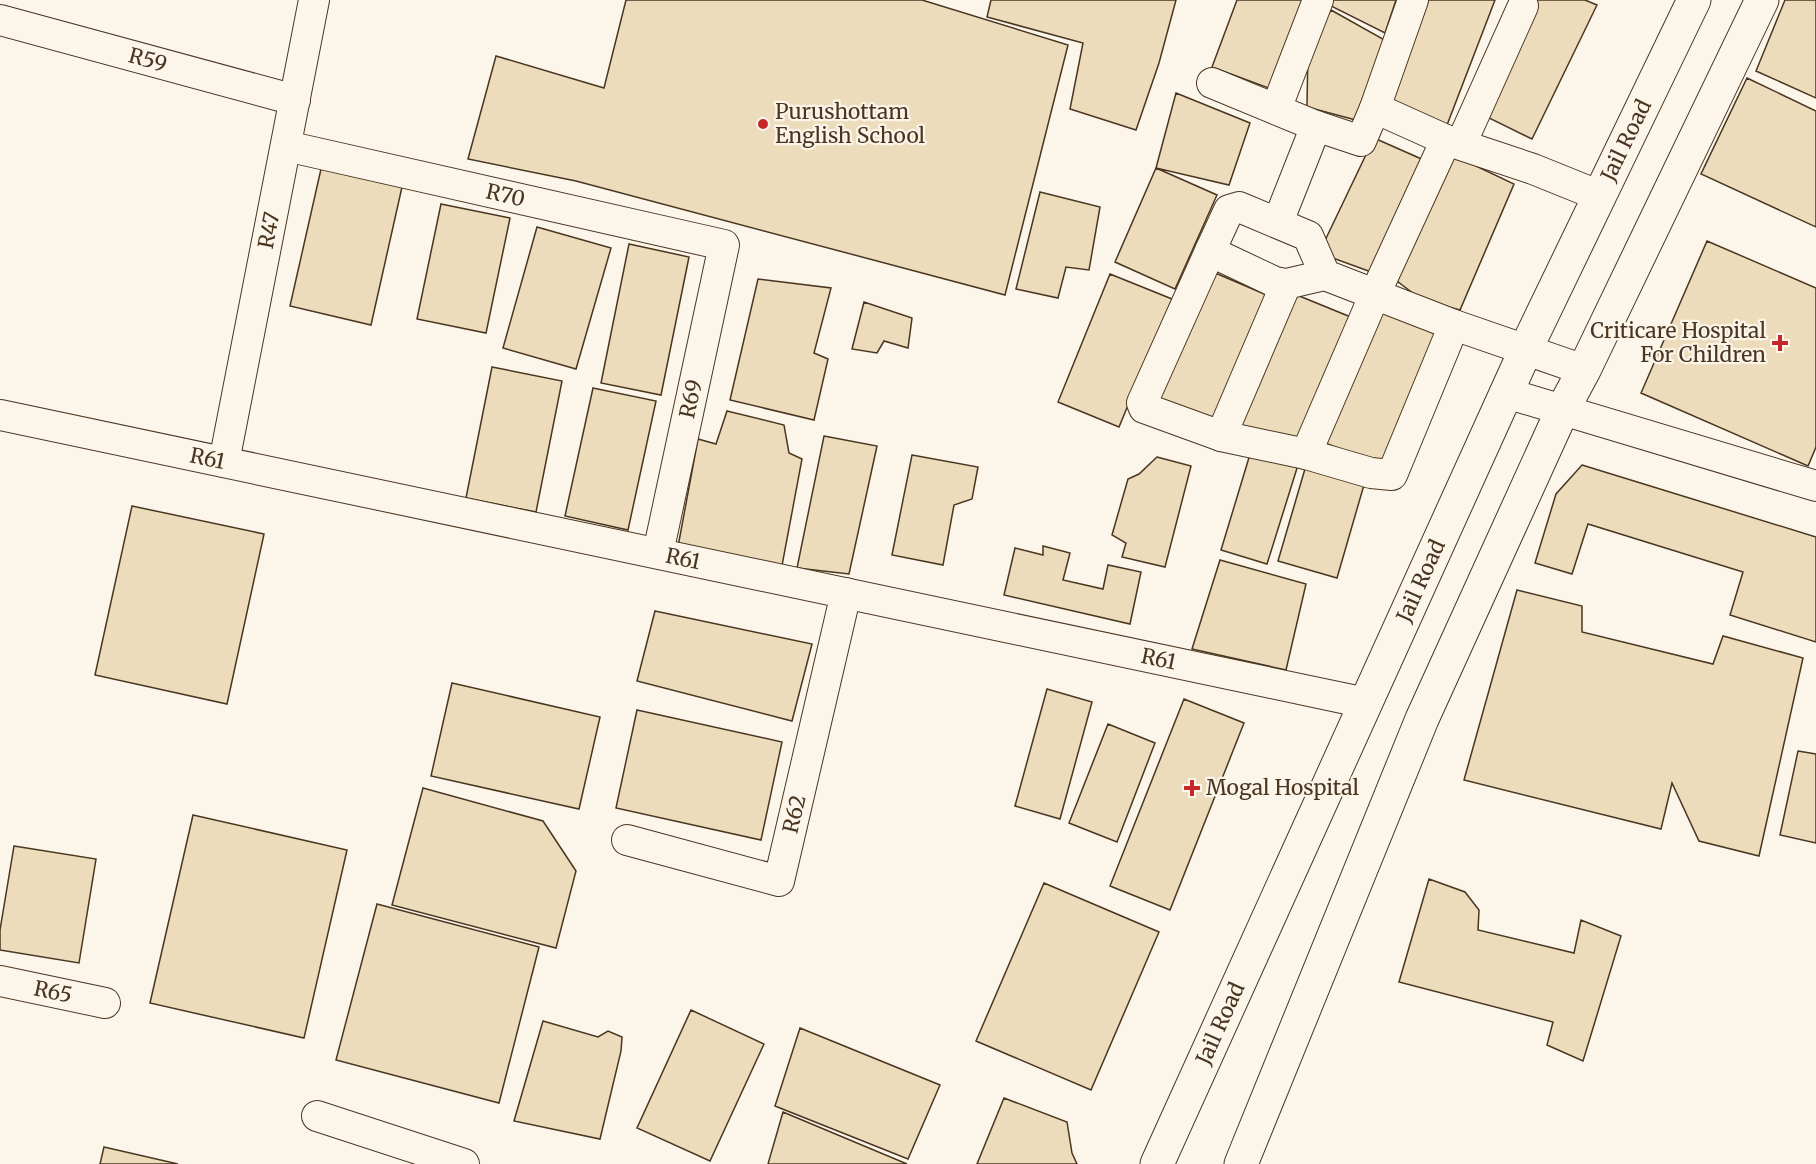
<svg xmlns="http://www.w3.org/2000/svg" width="1816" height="1164" viewBox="0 0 1816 1164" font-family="Merriweather,serif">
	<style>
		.building { fill: #ecdcbc; stroke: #4a3520; stroke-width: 1.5 }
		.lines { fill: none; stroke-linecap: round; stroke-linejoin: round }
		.street-casing { stroke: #4a3520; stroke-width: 32 }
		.primary-casing { stroke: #4a3520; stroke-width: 35 }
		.street { stroke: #fbf6e9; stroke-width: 30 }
		.primary { stroke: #fbf6e9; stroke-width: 33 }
		.poi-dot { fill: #c62828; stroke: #fbf6e9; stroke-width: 2 }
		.labels { text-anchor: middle; stroke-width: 4.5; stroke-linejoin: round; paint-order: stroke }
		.street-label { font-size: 21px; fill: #4a3520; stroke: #fbf6e9 }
		.poi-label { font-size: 21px; fill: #4a3520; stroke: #fbf6e9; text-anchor: start }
	</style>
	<rect width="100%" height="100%" fill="#fbf6e9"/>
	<path class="building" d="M626 0H922L1068 45 1005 295 576 181 468 159 496 56 604 88Z
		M991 0H1176L1159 63 1136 130 1070 109 1083 43 987 17Z
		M1237 0H1308L1274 90 1212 67Z
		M1331 0H1396L1385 33 1329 5Z
		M1426 0H1495L1447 125 1377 102Z
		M1535 0H1585L1597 5 1532 139 1487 117Z
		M1785 0H1816V98L1756 71Z
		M1331 10 1390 43 1367 123 1307 107 1308 45Z
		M1747 78 1816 111V227L1701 174Z
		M1176 93 1250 123 1229 185 1156 168Z
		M1374 138 1426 161 1374 273 1319 253Z
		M1453 155 1514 184 1460 310 1422 300 1393 278Z
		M1156 168 1217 195 1175 289 1115 262Z
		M321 169 402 187 371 325 290 306Z
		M1040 192 1100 207 1089 270 1066 267 1058 298 1016 289Z
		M441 204 510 218 486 333 417 319Z
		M537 227 611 248 576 369 503 348Z
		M1707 241 1816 288V447L1808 466 1641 393Z
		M629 244 689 257 661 395 601 383Z
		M1213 272 1269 296 1213 422 1156 397Z
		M1110 274 1172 299 1119 427 1058 402Z
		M758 279 831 288 814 353 828 359 814 420 730 400Z
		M1292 293 1358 320 1298 448 1233 425Z
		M1382 301 1447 330 1387 467 1320 441Z
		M864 302 912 318 908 348 884 341 877 353 852 349Z
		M492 367 562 381 536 512 466 498Z
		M593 388 656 401 628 530 565 516Z
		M727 411 784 425 789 453 802 459 781 571 677 552 698 439 716 444Z
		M824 436 877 446 849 574 797 568Z
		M1251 451 1298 465 1267 564 1221 550Z
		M912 455 978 467 972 499 954 505 943 565 892 555Z
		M1157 457 1191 466 1165 567 1122 557 1126 543 1112 535 1128 479 1139 474Z
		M1307 462 1366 478 1337 578 1278 561Z
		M1582 465 1816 537V642L1730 615 1743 572 1588 524 1572 574 1535 563 1556 494Z
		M132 506 264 534 227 704 95 675Z
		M1043 546 1070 553 1063 580 1103 589 1108 565 1141 572 1130 624 1004 595 1015 548 1043 555Z
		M1220 560 1306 584 1286 670 1192 649Z
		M1517 590 1582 606V632L1713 664 1723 636 1803 658 1759 856 1699 841 1672 783 1661 829 1464 780Z
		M655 611 812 644 792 721 637 681Z
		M452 683 600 717 579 809 431 776Z
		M1047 689 1092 702 1060 819 1015 806Z
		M1184 699 1244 723 1170 910 1110 886Z
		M637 710 782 742 761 840 616 808Z
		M1108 724 1155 743 1117 842 1069 823Z
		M1798 751 1816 754V843L1780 835Z
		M423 788 543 821 576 871 556 948 392 905Z
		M193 815 347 850 304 1038 150 1003Z
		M14 846 96 859 79 963 0 950V930Z
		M1429 879 1465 892 1479 910 1478 930 1574 953 1581 920 1621 936 1583 1061 1547 1045 1553 1022 1399 982Z
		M1044 883 1159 932 1091 1090 976 1041Z
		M377 904 539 947 499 1103 336 1060Z
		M691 1010 764 1044 710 1161 637 1128Z
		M543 1021 598 1037 608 1031 622 1037 621 1051 600 1139 514 1121Z
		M800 1028 940 1085 908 1159 775 1106Z
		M1004 1098 1067 1122 1072 1153 1077 1164H977Z
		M783 1112 907 1164H768Z
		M104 1147 178 1164H100Z"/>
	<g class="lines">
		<g class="street-casing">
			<g id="street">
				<path id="s1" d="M0 20 295 100"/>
				<path d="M1212 83 1316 126 1361 141 1375 108 1446 140 1533 169 1600 196"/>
				<path d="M1375 108 1413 0"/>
				<path d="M1276 109 1318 0"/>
				<path d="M1461 144 1523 6"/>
				<path id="s2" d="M286 146 724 245 658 553"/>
				<path d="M1278 222 1316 126"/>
				<path d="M1211 249 1142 403 1144 408 1221 436 1306 454 1371 473 1392 475 1454 325"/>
				<path d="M1325 275 1308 236 1239 207 1229 210 1211 249 1222 257 1275 282 1286 284 1325 275 1454 325 1584 370"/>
				<path d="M1506 393 1816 486"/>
				<path id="s3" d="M0 415 1366 703"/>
				<path d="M1221 436 1286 284"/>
				<path d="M1306 454 1375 294 1446 140"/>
				<path id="s4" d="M224 462 314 0"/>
				<path id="s5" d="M627 840 779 881 846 593"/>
				<path id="s6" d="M0 981 105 1003"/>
				<path d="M317 1116 464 1164"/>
			</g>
		</g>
		<g class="primary-casing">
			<g id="primary">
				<path id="s7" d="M1157 1164 1532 336 1694 0"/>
				<path d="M1241 1164 1422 719 1562 411 1584 370 1762 0"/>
			</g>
		</g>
		<use href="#street" class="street"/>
		<use href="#primary" class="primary"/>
	</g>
	<g class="poi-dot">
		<circle cx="763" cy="124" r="6"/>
		<path d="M1777 334h6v6h6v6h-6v6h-6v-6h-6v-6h6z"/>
		<path d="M1189 779h6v6h6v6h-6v6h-6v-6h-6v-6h6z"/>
	</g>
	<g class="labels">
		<g class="street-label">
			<text dy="7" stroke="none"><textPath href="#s1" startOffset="153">R59</textPath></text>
			<text dy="7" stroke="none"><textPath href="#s7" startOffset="1126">Jail Road</textPath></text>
			<text dy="7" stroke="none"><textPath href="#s2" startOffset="225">R70</textPath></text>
			<text dy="7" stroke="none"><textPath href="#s4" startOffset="236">R47</textPath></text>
			<text transform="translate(691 399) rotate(-78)" y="7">R69</text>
			<text dy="7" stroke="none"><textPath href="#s3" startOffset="212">R61</textPath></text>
			<text dy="7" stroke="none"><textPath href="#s3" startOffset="698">R61</textPath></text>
			<text dy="7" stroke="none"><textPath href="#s7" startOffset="640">Jail Road</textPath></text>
			<text dy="7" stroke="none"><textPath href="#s3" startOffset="1184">R61</textPath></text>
			<text dy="7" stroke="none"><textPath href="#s5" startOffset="226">R62</textPath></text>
			<text dy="7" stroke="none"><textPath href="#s6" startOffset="54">R65</textPath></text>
			<text dy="7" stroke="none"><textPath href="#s7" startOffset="154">Jail Road</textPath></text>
		</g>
		<g class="poi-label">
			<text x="775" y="119">Purushottam<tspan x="775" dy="24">English School</tspan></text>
			<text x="1766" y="338" text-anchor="end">Criticare Hospital<tspan x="1766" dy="24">For Children</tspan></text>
			<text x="1206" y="795">Mogal Hospital</text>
		</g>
	</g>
</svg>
